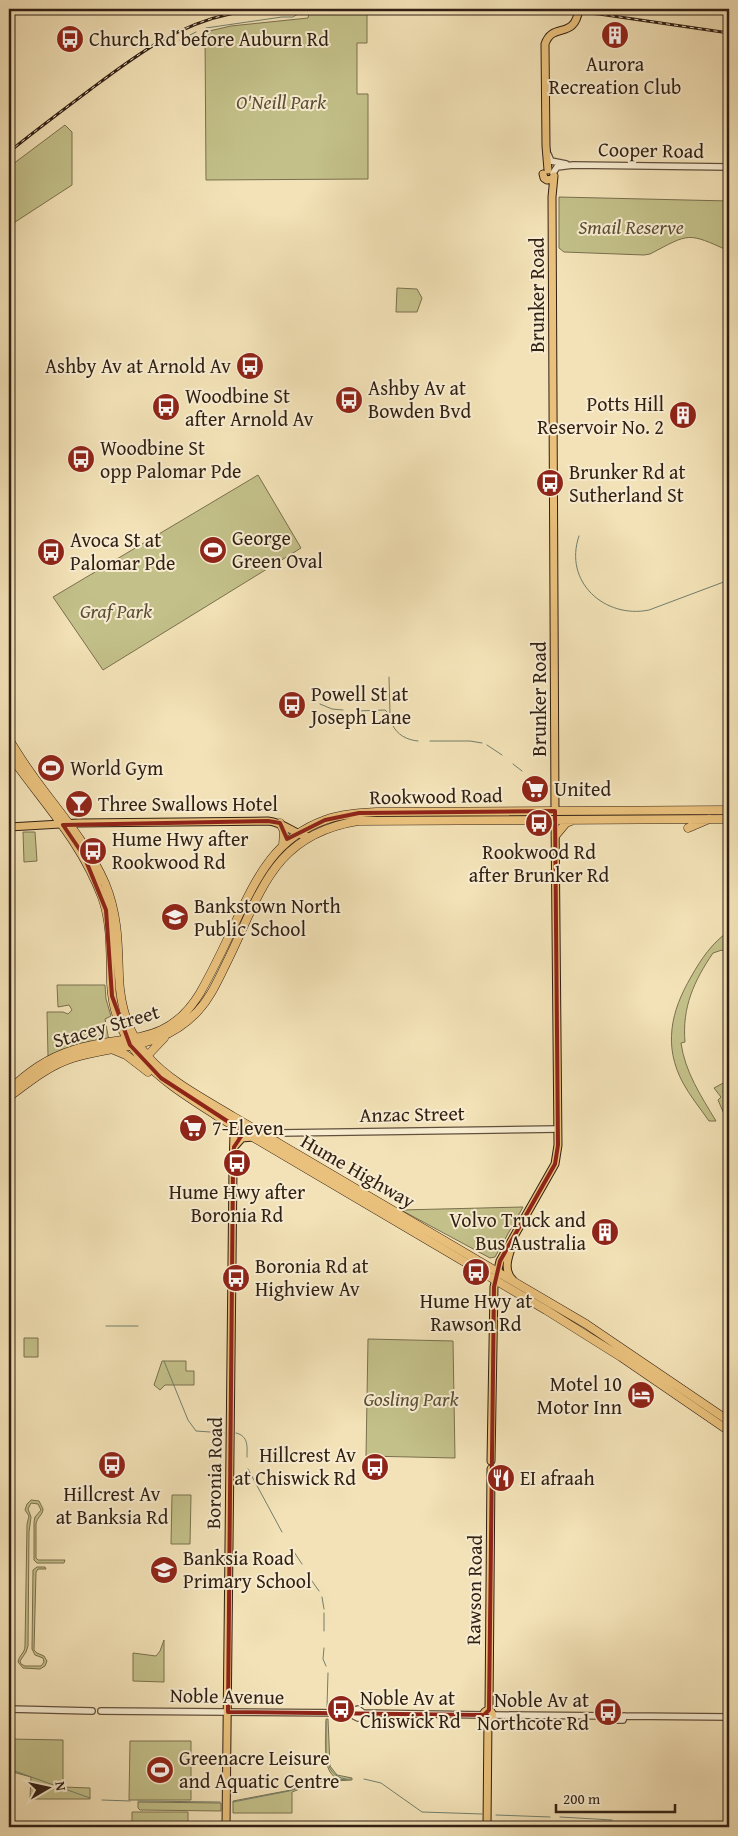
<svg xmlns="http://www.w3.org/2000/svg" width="738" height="1836" viewBox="0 0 738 1836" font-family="'Gentium Book Plus',serif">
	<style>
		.green { fill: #c3c089; stroke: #7a704e }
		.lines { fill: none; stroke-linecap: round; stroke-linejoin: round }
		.stream { stroke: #717f6d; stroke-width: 1 }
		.minor-casing { stroke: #61503c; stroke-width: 8 }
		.major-casing { stroke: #301f13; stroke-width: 9 }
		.highway-casing { stroke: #301f13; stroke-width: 9 }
		.minor { stroke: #f7ecd0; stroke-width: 5.5 }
		.major { stroke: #eac17c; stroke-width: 7 }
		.highway { stroke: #eac17c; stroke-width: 8 }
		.rail-casing { stroke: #301f13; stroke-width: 3 }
		.rail { stroke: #f7ecd0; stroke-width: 1; stroke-dasharray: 4; stroke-linecap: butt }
		.marked { fill: none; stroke: #8f2418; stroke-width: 4; stroke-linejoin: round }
		.labels { text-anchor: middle; stroke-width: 4; stroke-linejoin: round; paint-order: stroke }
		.poi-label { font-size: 20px; fill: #301f13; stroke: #f7ecd0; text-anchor: start }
		.park-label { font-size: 20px; font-style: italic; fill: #5c4f36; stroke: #f7ecd0 }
		.street-label { font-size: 20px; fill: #301f13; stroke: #f7ecd0 }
	</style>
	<rect width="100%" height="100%" fill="#f3e2b7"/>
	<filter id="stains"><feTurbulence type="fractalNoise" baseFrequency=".004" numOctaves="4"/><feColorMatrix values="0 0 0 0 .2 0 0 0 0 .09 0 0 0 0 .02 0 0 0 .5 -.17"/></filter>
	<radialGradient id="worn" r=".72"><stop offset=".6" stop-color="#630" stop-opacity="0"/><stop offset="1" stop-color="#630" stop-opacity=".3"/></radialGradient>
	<path class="green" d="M309 13H367V43H357V94H368V179L206 180 205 32 231 26 308 18Z
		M65 125 72 132V185L9 226V167Z
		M559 197 729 201V251C687 232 690 233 650 254L644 255 564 252 559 248Z
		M397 288 417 289 422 298 417 312H396Z
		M258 475 301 548 103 670 53 597Z
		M23 832H35L37 861 24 862Z
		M729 931V956L722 950 713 953C694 981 682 1007 685 1042L681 1043C685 1072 701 1096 716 1121H709C700 1108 690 1096 683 1083 663 1046 671 1011 691 977 701 959 712 943 729 931Z
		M57 985H105L106 999 111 1016 105 1019 109 1041 61 1051 48 1056 47 1012H63L68 1014 72 1010 69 1005 58 1007Z
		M729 1080V1121H727L718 1100 721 1097 714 1088Z
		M523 1207 495 1257 490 1258 401 1210Z
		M24 1338H38V1357H24Z
		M368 1339 453 1341 455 1458 366 1456Z
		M162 1361H186V1371H194V1385H165L160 1390 154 1385Z
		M172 1495H191L190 1544H171Z
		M31 1500 39 1501 43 1509C43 1515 37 1517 36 1524V1558L38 1560H65L64 1563H37L34 1560V1522L35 1517 41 1510 38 1504 31 1503 28 1509 31 1517 29 1532 28 1646 26 1652 20 1661 21 1664 25 1666H41L44 1662 43 1658 35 1655 32 1649 33 1570 37 1567H45L46 1569H38L36 1572 34 1650 37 1653 44 1656 47 1661 45 1666 40 1669 23 1668 18 1662C19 1655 25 1653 25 1646L27 1524 29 1516 25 1510 27 1504Z
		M164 1640V1682L133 1681V1653L156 1656 160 1651Z
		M326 1719H328L330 1766 337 1775 352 1778V1780L318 1782 292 1792V1813H233V1801L291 1790 316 1781 336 1779 330 1772 326 1763Z
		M9 1739 63 1740V1787L90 1788V1799H30L31 1777 9 1771Z
		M130 1741H191V1800H129Z
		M138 1802 221 1803V1811L140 1810 138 1808Z
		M132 1812H188V1827H132Z"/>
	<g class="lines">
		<path class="stream" d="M206 28 282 17H293L298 14
			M180 40 196 32
			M579 536C563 582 605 619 649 610L729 580
			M389 677 390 714
			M320 704 332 709 343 710
			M356 711 385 710C391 715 389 718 392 724 397 735 407 740 418 741
			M430 741H470L482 743
			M487 745 502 755
			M513 764 522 771
			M543 785 549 786
			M723 1092 724 1087 729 1084
			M106 1326H138
			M164 1361 188 1420 196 1431 224 1433
			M236 1433C249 1436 247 1447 247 1457
			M248 1469 282 1532
			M294 1552 302 1564
			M312 1581 319 1591
			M322 1597 324 1609
			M324 1631V1613
			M324 1648 323 1659 326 1666
			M327 1707 328 1673
			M326 1721C326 1741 320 1776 346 1779
			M9 1769 90 1798
			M364 1779 381 1783 422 1812 482 1814
			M102 1800 130 1801
			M138 1801 220 1802
			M233 1802 289 1791 318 1781 351 1779
			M496 1815 550 1817
			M560 1817 612 1820
			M624 1823 640 1827"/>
		<g class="minor-casing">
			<path id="minor" d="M548 154 551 161 566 164
				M553 173 557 167 573 165 729 167
				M270 1138 274 1134 279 1133 558 1129
				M9 1709 92 1711
				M101 1711 353 1713
				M353 1713 354 1716 358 1718 362 1716 363 1713
				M353 1713 355 1710 358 1709 363 1713
				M363 1713 484 1715
				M493 1715 615 1716
				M615 1716 617 1720H623L624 1716
				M624 1716 729 1717"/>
		</g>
		<g class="major-casing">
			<path id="major" d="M548 170 546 146 545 44C553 21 574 41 579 9
				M543 174 544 178 547 180 552 179 554 176
				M554 176 552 197 555 811
				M9 827 78 823 268 821C286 823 293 834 309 837
				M234 1147 242 1138 253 1137
				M512 1246C508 1257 503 1271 513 1280
				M491 1461 494 1287 500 1261 555 1164 558 1145 555 819
				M489 1710 491 1469
				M483.5 1715a4.5 4.5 0 1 1 9 0a4.5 4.5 0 1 1-9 0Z
				M226 1827 233 1169 234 1133 238 1122
				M487 1827 488 1719"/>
		</g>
		<g class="highway-casing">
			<path id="highway" d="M9 739C37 790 81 829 105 883 118 914 118 943 119 976 122 1058 171 1079 234 1117L586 1324 729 1421
				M9 754C43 803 80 839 102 897 112 925 110 953 111 983 114 1053 165 1082 217 1116L546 1310 621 1357 729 1431
				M280 823 284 831 283 845
				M688 828 709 819
				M556 835 566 823 571 821
				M114 1050 126 1055 148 1072
				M147 1056 164 1038
				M9 1090C28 1072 47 1058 73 1050 125 1033 166 1049 200 993 213 970 225 945 236 921 257 877 275 838 325 820 341 814 361 813 378 812L729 810
				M9 1097C29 1082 48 1066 73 1058 119 1044 162 1050 198 1011 210 998 217 982 225 966 260 897 270 835 358 821L729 819"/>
		</g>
		<use href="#minor" class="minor"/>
		<use href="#major" class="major"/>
		<use href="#highway" class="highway"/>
		<g class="rail-casing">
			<path id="rail" d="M539 9 599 14 729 33
				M9 152C36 130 63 110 91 89 134 57 176 25 230 14 271 6 314 9 356 9"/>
		</g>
		<use href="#rail" class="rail"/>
	</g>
	<path class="marked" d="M555 811 558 1145 555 1164 500 1261 494 1287 489 1710 484 1715 228 1712 233 1169 234 1147 244 1132 161 1078 130 1045 112 996 106 910 84 856 63 825 268 821 280 823 287 839 325 820 359 813Z"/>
	<defs>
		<g id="building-disc" transform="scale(1.4375)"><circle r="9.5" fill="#8f2418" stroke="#f7ecd0"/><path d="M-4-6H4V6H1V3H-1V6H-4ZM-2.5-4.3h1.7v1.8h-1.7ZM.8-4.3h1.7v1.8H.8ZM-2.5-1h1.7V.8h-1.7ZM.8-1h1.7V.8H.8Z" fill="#fff"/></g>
		<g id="bus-disc" transform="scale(1.4375)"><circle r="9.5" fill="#8f2418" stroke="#f7ecd0"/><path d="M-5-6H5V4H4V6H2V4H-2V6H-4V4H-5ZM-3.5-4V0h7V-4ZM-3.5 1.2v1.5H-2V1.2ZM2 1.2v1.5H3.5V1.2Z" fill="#fff"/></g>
		<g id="stadium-disc" transform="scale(1.4375)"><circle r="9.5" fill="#8f2418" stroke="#f7ecd0"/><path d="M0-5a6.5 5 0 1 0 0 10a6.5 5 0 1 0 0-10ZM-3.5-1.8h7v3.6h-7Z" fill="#fff"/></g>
		<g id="supermarket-disc" transform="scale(1.4375)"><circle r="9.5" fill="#8f2418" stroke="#f7ecd0"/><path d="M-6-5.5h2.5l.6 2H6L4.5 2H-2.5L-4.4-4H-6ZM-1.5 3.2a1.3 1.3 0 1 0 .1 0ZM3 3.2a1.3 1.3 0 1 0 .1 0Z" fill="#fff"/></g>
		<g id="bar-disc" transform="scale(1.4375)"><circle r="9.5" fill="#8f2418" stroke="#f7ecd0"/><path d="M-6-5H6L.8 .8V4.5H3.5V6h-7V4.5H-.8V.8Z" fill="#fff"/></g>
		<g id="school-disc" transform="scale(1.4375)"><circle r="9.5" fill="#8f2418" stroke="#f7ecd0"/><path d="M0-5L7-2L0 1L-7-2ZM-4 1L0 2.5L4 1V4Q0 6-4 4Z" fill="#fff"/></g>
		<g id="hotel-disc" transform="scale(1.4375)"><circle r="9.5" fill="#8f2418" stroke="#f7ecd0"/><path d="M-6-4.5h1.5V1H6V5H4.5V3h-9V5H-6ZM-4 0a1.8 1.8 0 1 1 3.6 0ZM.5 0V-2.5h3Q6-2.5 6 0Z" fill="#fff"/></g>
		<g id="restaurant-disc" transform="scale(1.4375)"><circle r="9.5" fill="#8f2418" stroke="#f7ecd0"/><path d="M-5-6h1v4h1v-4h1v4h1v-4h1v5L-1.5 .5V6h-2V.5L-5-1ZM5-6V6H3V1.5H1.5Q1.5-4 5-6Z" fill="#fff"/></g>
	</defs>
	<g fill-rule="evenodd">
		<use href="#building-disc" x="615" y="35"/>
		<use href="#bus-disc" x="70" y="39"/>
		<use href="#bus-disc" x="250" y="366"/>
		<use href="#bus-disc" x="349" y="400"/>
		<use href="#bus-disc" x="166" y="407"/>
		<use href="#building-disc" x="683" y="415"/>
		<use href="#bus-disc" x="81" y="459"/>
		<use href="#bus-disc" x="550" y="483"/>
		<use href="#stadium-disc" x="213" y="550"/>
		<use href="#bus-disc" x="51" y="552"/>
		<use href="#bus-disc" x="292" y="705"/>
		<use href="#stadium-disc" x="51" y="768"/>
		<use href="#supermarket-disc" x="535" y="789"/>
		<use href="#bar-disc" x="79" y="804"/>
		<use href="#bus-disc" x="539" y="823"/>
		<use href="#bus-disc" x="93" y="851"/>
		<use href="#school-disc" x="175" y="917"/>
		<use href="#supermarket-disc" x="193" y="1128"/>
		<use href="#bus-disc" x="237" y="1163"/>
		<use href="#building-disc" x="605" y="1232"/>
		<use href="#bus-disc" x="476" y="1272"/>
		<use href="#bus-disc" x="236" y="1278"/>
		<use href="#hotel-disc" x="641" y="1395"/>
		<use href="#bus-disc" x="112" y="1465"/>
		<use href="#bus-disc" x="375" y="1467"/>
		<use href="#restaurant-disc" x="501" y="1478"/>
		<use href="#school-disc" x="164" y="1570"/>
		<use href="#bus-disc" x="341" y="1709"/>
		<use href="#bus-disc" x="608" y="1712"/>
		<use href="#stadium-disc" x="160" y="1770"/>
	</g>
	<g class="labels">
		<g class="poi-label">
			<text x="89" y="46">Church Rd before Auburn Rd</text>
			<text x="615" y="71" text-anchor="middle">Aurora<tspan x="615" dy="23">Recreation Club</tspan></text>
			<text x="231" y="373" text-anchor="end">Ashby Av at Arnold Av</text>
			<text x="368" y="395">Ashby Av at<tspan x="368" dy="23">Bowden Bvd</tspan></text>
			<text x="185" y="403">Woodbine St<tspan x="185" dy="23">after Arnold Av</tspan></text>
			<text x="664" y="411" text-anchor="end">Potts Hill<tspan x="664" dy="23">Reservoir No. 2</tspan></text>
			<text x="100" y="455">Woodbine St<tspan x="100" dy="23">opp Palomar Pde</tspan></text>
			<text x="569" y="479">Brunker Rd at<tspan x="569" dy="23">Sutherland St</tspan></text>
			<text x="232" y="545">George<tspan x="232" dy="23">Green Oval</tspan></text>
			<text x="70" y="547">Avoca St at<tspan x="70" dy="23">Palomar Pde</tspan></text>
			<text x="311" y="701">Powell St at<tspan x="311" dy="23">Joseph Lane</tspan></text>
			<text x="70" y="775">World Gym</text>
			<text x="554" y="796">United</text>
			<text x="98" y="811">Three Swallows Hotel</text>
			<text x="112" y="846">Hume Hwy after<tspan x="112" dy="23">Rookwood Rd</tspan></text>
			<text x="539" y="859" text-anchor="middle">Rookwood Rd<tspan x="539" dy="23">after Brunker Rd</tspan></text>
			<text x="194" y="913">Bankstown North<tspan x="194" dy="23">Public School</tspan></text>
			<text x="212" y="1135">7-Eleven</text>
			<text x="237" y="1199" text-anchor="middle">Hume Hwy after<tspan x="237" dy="23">Boronia Rd</tspan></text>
			<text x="586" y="1227" text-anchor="end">Volvo Truck and<tspan x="586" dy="23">Bus Australia</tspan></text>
			<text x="255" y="1273">Boronia Rd at<tspan x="255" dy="23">Highview Av</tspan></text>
			<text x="476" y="1308" text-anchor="middle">Hume Hwy at<tspan x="476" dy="23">Rawson Rd</tspan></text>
			<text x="622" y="1391" text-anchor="end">Motel 10<tspan x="622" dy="23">Motor Inn</tspan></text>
			<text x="356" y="1462" text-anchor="end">Hillcrest Av<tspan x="356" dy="23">at Chiswick Rd</tspan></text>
			<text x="520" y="1485">EI afraah</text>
			<text x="112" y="1501" text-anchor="middle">Hillcrest Av<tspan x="112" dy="23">at Banksia Rd</tspan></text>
			<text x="183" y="1565">Banksia Road<tspan x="183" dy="23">Primary School</tspan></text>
			<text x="360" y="1705">Noble Av at<tspan x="360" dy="23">Chiswick Rd</tspan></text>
			<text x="589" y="1707" text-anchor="end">Noble Av at<tspan x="589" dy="23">Northcote Rd</tspan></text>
			<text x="179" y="1765">Greenacre Leisure<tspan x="179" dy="23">and Aquatic Centre</tspan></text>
		</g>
		<g class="park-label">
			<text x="281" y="109">O'Neill Park</text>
			<text x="631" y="234">Smail Reserve</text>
			<text x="116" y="618">Graf Park</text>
			<text x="411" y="1406">Gosling Park</text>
		</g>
		<g class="street-label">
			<text transform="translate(651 150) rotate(1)" y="7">Cooper Road</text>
			<text transform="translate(537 295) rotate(-90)" y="7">Brunker Road</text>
			<text transform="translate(539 699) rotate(-90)" y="7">Brunker Road</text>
			<text transform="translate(436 796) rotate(-1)" y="7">Rookwood Road</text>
			<text transform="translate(106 1026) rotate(-16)" y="7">Stacey Street</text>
			<text transform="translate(412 1114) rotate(-1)" y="7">Anzac Street</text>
			<text transform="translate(358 1171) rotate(30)" y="7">Hume Highway</text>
			<text transform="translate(214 1473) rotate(-89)" y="7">Boronia Road</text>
			<text transform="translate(474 1590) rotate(-89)" y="7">Rawson Road</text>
			<text transform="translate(227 1696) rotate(1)" y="7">Noble Avenue</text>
		</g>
	</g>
	<rect width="738" height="1836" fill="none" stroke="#f3e2b7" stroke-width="30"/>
	<rect x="10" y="10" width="718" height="1816" fill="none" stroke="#301f13" stroke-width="2.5"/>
	<rect x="15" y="15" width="708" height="1806" fill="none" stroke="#301f13"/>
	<g transform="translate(48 1788) rotate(81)" stroke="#f7ecd0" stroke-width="4" paint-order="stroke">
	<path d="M0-4L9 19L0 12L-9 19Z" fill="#301f13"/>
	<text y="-8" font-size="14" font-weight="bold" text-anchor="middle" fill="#301f13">N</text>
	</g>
	<path d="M556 1804v8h119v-8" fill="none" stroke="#301f13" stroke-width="2.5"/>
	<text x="563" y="1804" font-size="15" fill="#301f13" stroke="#f7ecd0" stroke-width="4" paint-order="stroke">200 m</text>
	<rect width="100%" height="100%" filter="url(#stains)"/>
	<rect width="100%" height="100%" fill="url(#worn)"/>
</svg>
